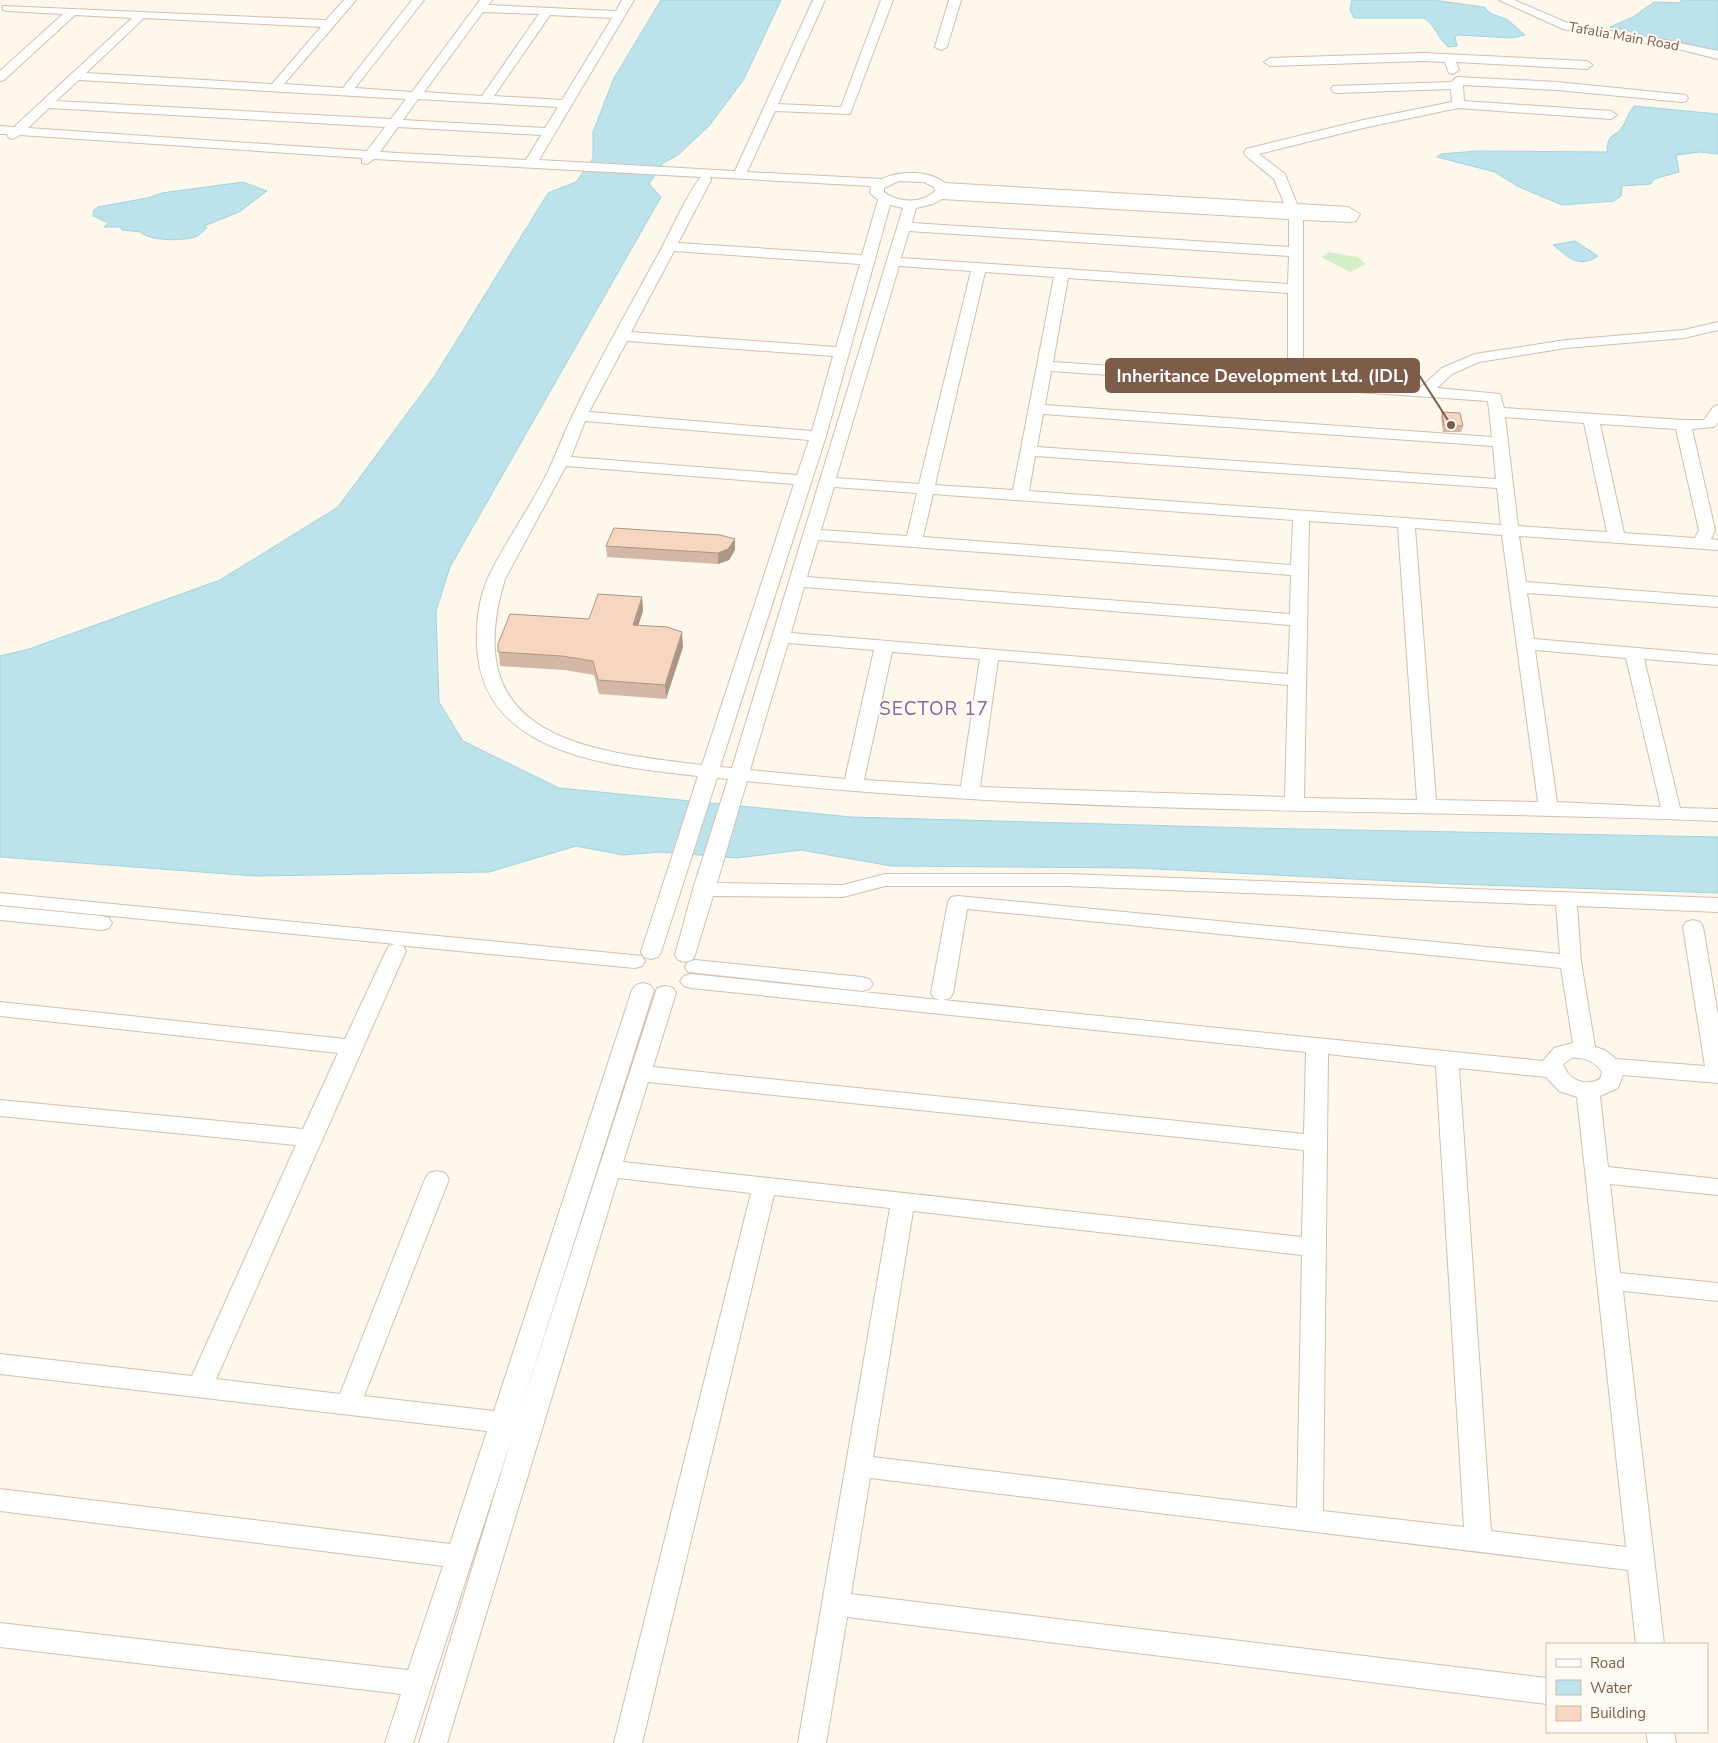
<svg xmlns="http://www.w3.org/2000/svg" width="1718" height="1743" viewBox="0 0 1718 1743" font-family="'Nunito Sans',sans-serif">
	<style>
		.green { fill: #d6eec7 }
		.water { fill: #bce3eb; stroke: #a2d3dd }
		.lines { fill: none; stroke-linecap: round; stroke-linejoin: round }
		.minor-casing { stroke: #d3bfae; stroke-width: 2 }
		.minor { fill: #fff; fill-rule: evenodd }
		.wall { fill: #d4b8a5 }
		.shaded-wall { fill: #ac9686 }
		.building { fill: #f6d6c0; stroke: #ac9686 }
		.labels { text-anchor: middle; stroke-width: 4; stroke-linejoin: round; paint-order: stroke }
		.far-street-label { font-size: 14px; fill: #7d5d4a; stroke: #fffaf3 }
		.quarter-label { font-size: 19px; letter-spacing: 1px; fill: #876398; stroke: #fffaf3 }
		.leader { fill: none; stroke: #7d5d4a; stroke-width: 2 }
		.callout-dot { fill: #7d5d4a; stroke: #fffaf3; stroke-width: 2 }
		.callout { fill: #7d5d4a; stroke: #7d5d4a; stroke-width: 2 }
		.callout-label { font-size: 18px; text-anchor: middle; font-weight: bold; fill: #fff }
	</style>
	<rect width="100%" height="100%" fill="#fef7eb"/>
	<path class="green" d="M1329 252 1357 257 1366 264 1350 272 1321 257Z"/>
	<path class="water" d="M661 0H781L744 79 709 126 678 155 663 163 649 184 661 197 450 567 436 611 439 702 463 741 559 788 851 817 1250 828 1718 837V893L1452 884 1136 868 891 866 801 850 737 858 660 852 623 855 576 846 489 872 255 876 0 857V656L29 649 220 580 338 507 434 377 548 193 576 182 593 158V132L614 78Z
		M1352 0H1432L1484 7 1490 13 1508 20 1525 35 1512 38 1458 35 1455 37 1457 46 1448 47C1438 38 1435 25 1424 18H1354L1350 10Z
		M1682 0H1718V51L1610 27 1633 17 1654 2 1679 3Z
		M1634 106 1718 114V154L1700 152 1676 155 1679 172 1654 179 1651 184 1622 186 1621 196 1614 201 1562 205 1517 186 1495 172 1437 157 1441 154 1477 151 1607 152C1608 131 1614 139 1623 126 1627 119 1629 112 1634 106Z
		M243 182 267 191 239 212 204 226 207 228C204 230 201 234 197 236 187 241 150 242 141 232L122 230 120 227H104L109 223 93 216V211L98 207 147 198 162 193Z
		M1575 241 1598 256C1579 269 1568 257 1553 245Z"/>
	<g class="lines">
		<g class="minor-casing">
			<path id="minor" d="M344 0H356L284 84 343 88 412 0H424L355 88 412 92 480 0H492L488 5 616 11 622 0H634L539 160 735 171 813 0H825L778 104 841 107 881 0H893L850 114 775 111 747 172 882 179C901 170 928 170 945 183L1284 203 1274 179 1246 156 1244 153 1246 149 1363 120 1452 102 1451 89 1337 93 1333 92 1331 89 1333 86 1451 82 1457 77 1557 82 1686 95 1688 98 1686 101 1682 102 1557 90 1463 85 1464 101 1611 111 1617 115 1611 119 1458 108 1363 128 1259 154 1285 174 1297 204 1348 207 1360 214 1356 221 1351 222 1303 220V379L1421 387 1442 368 1475 354 1566 340 1684 330 1718 322V330L1684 338 1566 348 1479 362 1452 374 1437 388 1500 394 1504 408 1683 420H1704L1713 407 1718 405V422L1714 427 1692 429 1715 530 1711 539 1718 540V550L1519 536 1526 582 1718 597V607L1527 593 1534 639 1718 655V665L1644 659 1680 808 1718 809V821C1395 808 1069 816 747 781L717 883 843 885 885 874H1067L1718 898V912L1577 906 1581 962 1595 1047 1605 1050 1616 1059 1705 1066 1683 927 1686 922 1693 920 1700 922 1703 927 1718 1015V1083L1623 1075 1618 1088 1600 1096 1608 1167 1718 1179V1195L1610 1184 1620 1273 1718 1283V1301L1623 1291 1664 1644H1636L1628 1570 870 1478 851 1594 1547 1678V1704L847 1617 826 1743H798L890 1208 774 1195 642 1743H614L751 1193 618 1178 447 1743H419L513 1434 413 1743H385L401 1694 0 1647V1623L408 1670 443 1566 0 1511V1489L450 1544 487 1431 0 1374V1354L192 1376 296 1145 0 1116V1100L303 1129 338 1053 0 1016V1002L345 1039 386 951 389 946 395 944 0 905V893L642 956 645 961 642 966 635 968 397 945 403 946 406 951 216 1379 340 1394 425 1179 429 1173 437 1171 445 1173 449 1179 364 1396 494 1411 632 990 636 985 643 983 650 985 654 990 519 1415 657 988 665 986 673 988 676 993 653 1067 1304 1134 1306 1052 691 988 684 986 680 981 684 976 691 974 940 1000 934 998 931 993 948 902 951 897 958 896 1560 954 1556 905 1067 886H885L843 897 713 896 695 955 692 960 685 962 678 960 675 955 693 889 728 779 717 778 661 952 658 957 651 959 644 957 641 952 698 776C614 766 481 757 477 645 476 623 479 598 488 578 508 535 539 497 556 453 585 383 624 318 660 251 670 233 689 190 701 177L374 159 367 164 362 163V158L20 135 13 139 9 138 7 134H0V126L14 127 132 18 75 15 4 80 0 81V71L63 14 7 11 3 10V6L326 20ZM483 12 539 14 482 96 424 92ZM550 15 612 18 562 100 494 96ZM144 18 321 27 272 84 86 73ZM79 80 406 99 391 119 56 101ZM418 99 558 107 545 128 403 120ZM49 108 385 127 367 151 28 128ZM398 127 541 135 526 160 380 152ZM710 177 871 186 870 193 878 200 862 255 678 243 711 180ZM899 181 924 182 934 187 935 191C922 204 898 203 884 192V188ZM942 199 1289 219V247L912 223 916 208 933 204ZM890 205 903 208 732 768 720 767 826 436ZM909 231 1289 256 1288 284 901 258ZM674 251 860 264 836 347 631 332ZM899 266 971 271 919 484 836 478ZM985 272 1054 277 1013 490 935 485ZM1068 278 1288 293V378L1053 362ZM627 341 833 356 812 431 589 412ZM1051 371 1488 401 1492 437 1045 405ZM1043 414 1493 446 1496 479 1037 447ZM1505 417 1584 423 1607 532 1518 526ZM585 421 809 440 797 475 571 457ZM1600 424 1676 429 1699 530 1695 538 1624 533ZM1035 456 1497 488 1501 525 1029 491ZM566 466 794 484 702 765C583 751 457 737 505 579ZM834 487 917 493 907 536 821 530ZM933 494 1293 520 1291 565 923 537ZM1309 521 1398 527 1417 800 1304 798ZM1415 528 1502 535 1538 802 1436 800ZM818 540 1291 575 1290 614 807 577ZM804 587 1290 625 1288 674 791 633ZM788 643 874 650 845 779 750 770ZM1535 650 1626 658 1661 807 1557 802ZM892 652 980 659 961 786 864 780ZM998 660 1288 685 1285 797 980 787ZM967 909 1561 968 1573 1043 1554 1048 1543 1061 943 1000 950 998 953 993ZM1328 1054 1436 1066 1464 1527 1323 1511ZM1572 1058C1584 1057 1595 1062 1602 1072L1600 1079C1585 1087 1568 1080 1563 1064ZM1459 1068 1546 1077 1559 1091 1577 1097 1626 1547 1491 1531ZM648 1082 1304 1150 1302 1237 623 1162ZM913 1211 1302 1255 1297 1508 873 1457Z
				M949 0H961L947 47 941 50 935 47Z
				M1499 0H1514L1570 24 1670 41 1718 51V59L1670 47 1563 29Z
				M1423 53 1587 61 1593 65 1587 69 1456 62 1459 70 1453 74 1449 73 1445 62 1423 61 1270 66 1264 62 1270 58Z
				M0 906 102 916 109 918 112 923 109 928 102 930 0 920Z
				M695 960 862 977 869 979 873 984 869 989 862 991 688 972 685 967 688 962Z
				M1646 1732H1674L1676 1743H1648Z"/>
		</g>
		<use href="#minor" class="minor"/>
	</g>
	<path class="wall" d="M1442 412 1463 426 1461 432H1443L1441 418Z
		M606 546 735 550 729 560 718 564 607 557Z
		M642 597 643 611 638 625 683 647 666 699 599 694 594 675 564 670 500 666 498 644 589 619Z"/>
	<path class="shaded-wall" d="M735 539V550L729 560 718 564V553Z
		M642 597 643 611 634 639 633 625Z
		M682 632 683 647 666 699 665 685Z"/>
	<path class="building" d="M1442 412 1460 413 1463 426 1444 425Z
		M614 528 720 535 735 539 728 549 718 553 606 546Z
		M598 594 642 597 633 625 667 627 682 632 665 685 598 680 593 661 562 656 498 652V644L510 614 589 619Z"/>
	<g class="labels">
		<g class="far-street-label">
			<text transform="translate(1624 36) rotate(10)" y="5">Tafalia Main Road</text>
		</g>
		<g class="quarter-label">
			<text x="934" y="715">SECTOR 17</text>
		</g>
	</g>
	<path class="leader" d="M1451 425L1419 375"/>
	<circle class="callout-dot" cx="1451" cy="425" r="5"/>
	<rect class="callout" x="1106" y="359" width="313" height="33" rx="5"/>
	<g class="callout-label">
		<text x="1263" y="382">Inheritance Development Ltd. (IDL)</text>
	</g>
	<rect x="1546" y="1643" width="162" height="90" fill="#fffaf3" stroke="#cbbbaf"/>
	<rect x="1556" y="1659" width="25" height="8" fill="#ffffff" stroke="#cbbbaf"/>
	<text x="1590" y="1668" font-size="15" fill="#7d5d4a">Road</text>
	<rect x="1556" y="1680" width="25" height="15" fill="#bce3eb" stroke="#cbbbaf"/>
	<text x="1590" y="1693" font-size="15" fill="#7d5d4a">Water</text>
	<rect x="1556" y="1706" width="25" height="15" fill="#f6d6c0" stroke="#cbbbaf"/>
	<text x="1590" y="1718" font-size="15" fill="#7d5d4a">Building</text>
</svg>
